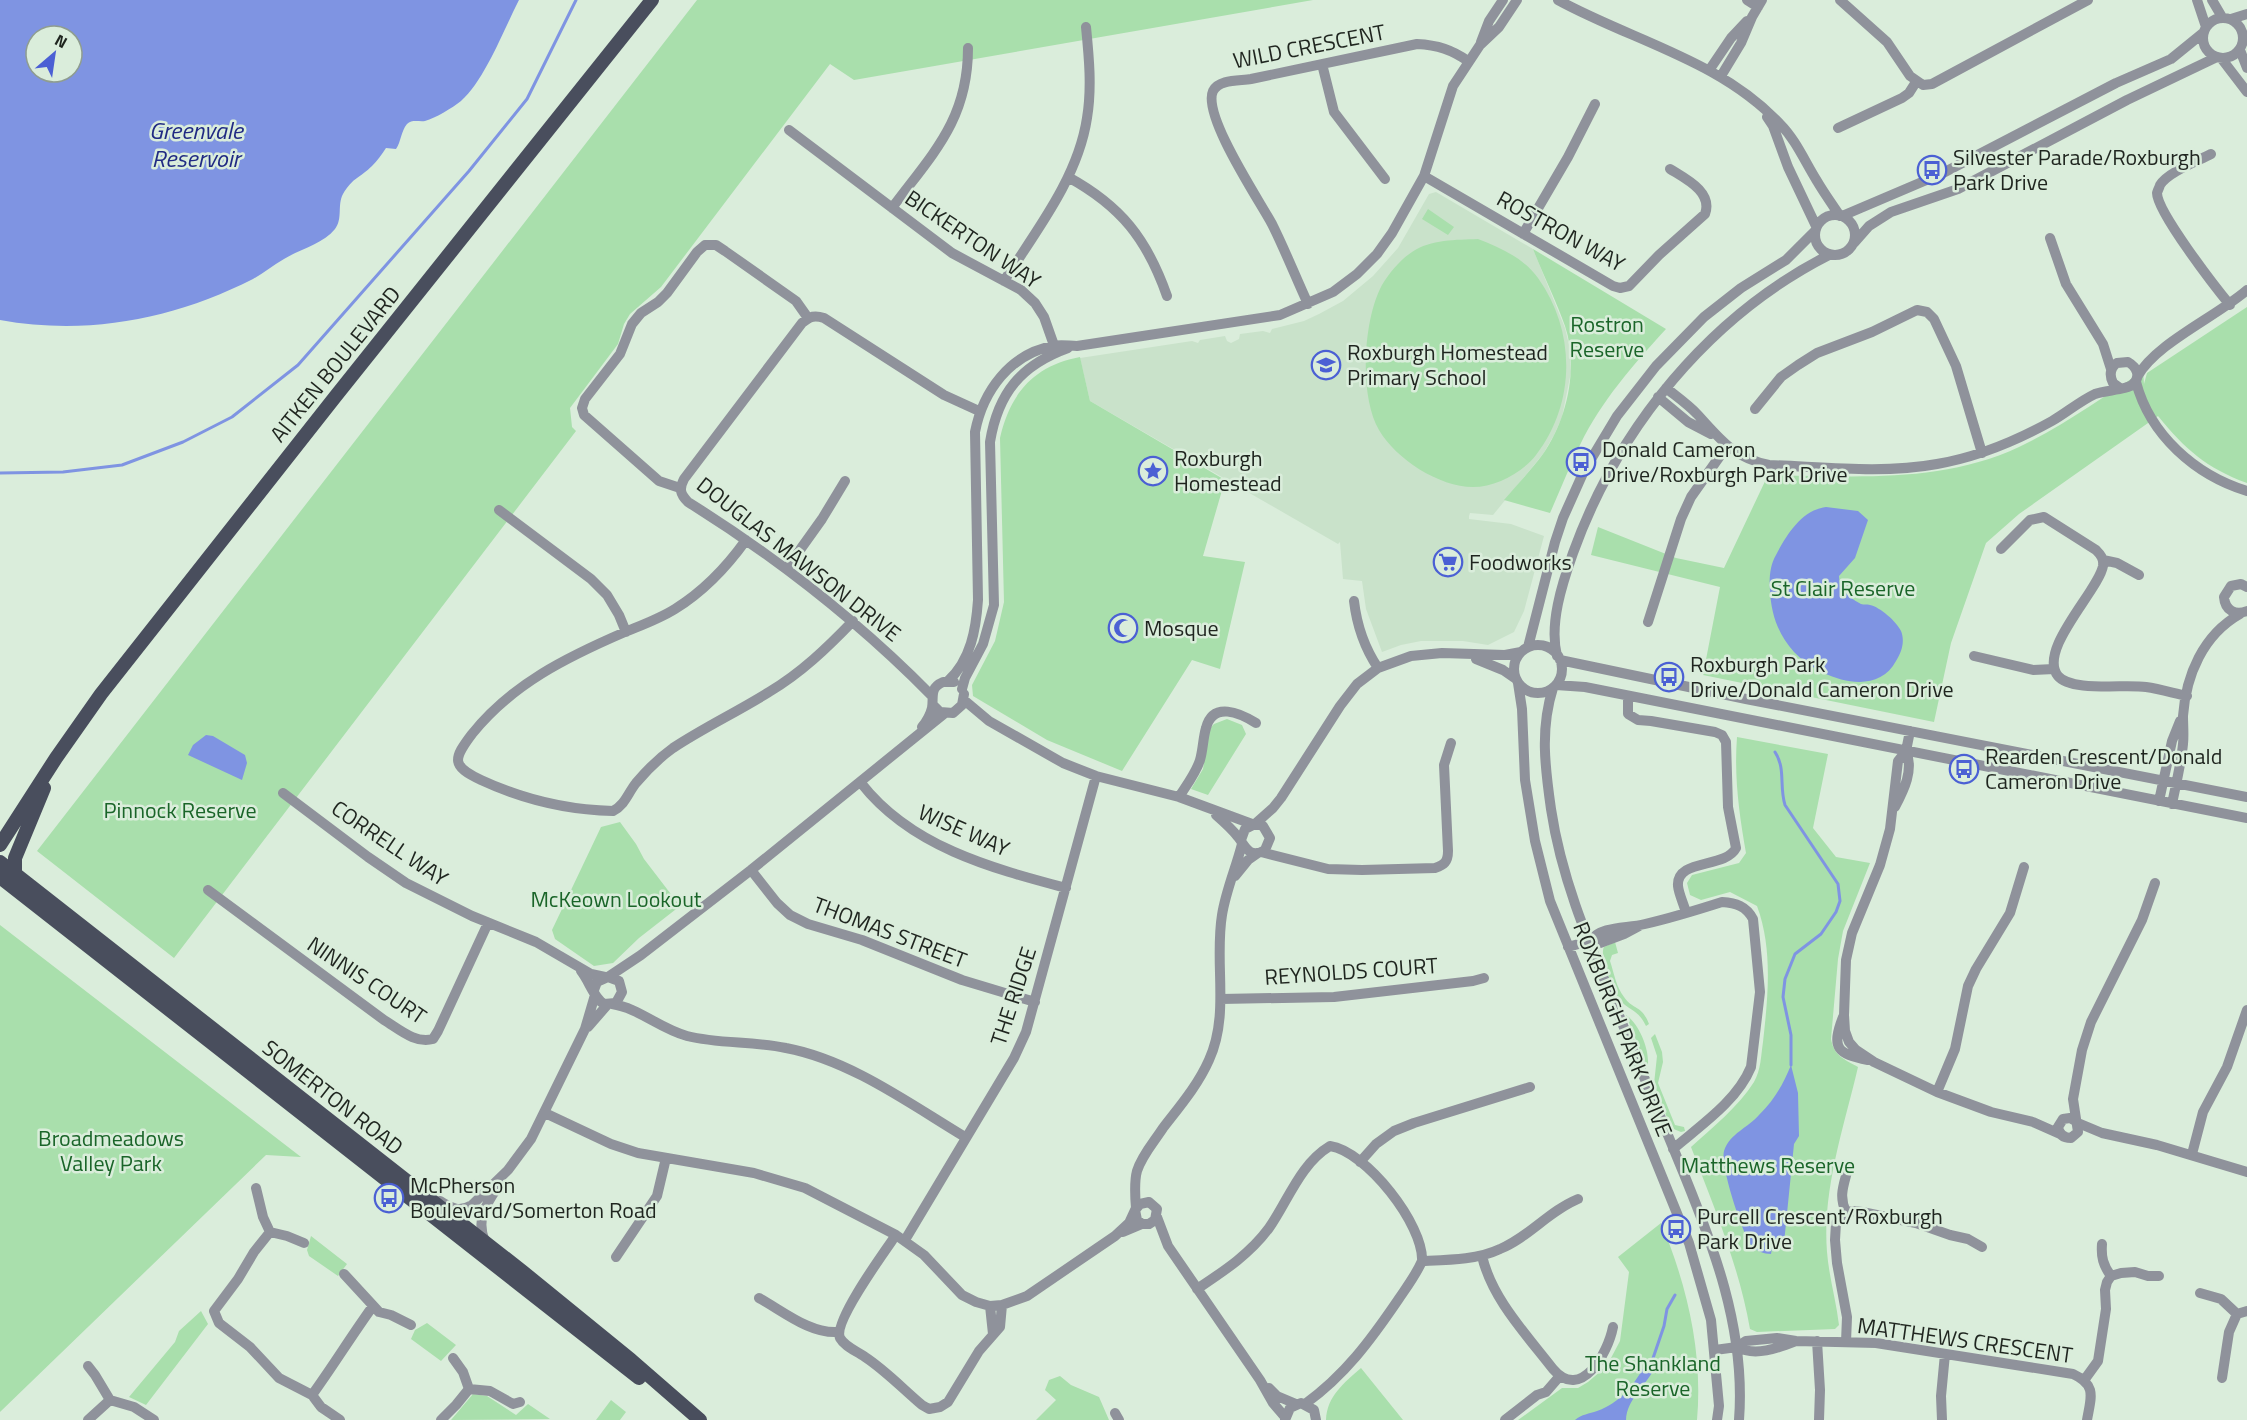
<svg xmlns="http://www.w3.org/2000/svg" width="2247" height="1420" viewBox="0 0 2247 1420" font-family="'Titillium Web',sans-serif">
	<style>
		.built { fill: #c9e2ca }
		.green { fill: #a9dfac }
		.water { fill: #7f94e2; fill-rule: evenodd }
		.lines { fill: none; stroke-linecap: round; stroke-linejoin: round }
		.stream { stroke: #7f94e2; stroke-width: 3 }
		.minor { stroke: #8f929b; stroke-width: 10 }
		.major { stroke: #494e5d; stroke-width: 14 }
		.labels { text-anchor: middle; stroke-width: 5; stroke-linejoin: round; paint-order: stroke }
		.street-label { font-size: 22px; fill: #1f251f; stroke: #daeddb }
		.poi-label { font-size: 22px; fill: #1f251f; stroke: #daeddb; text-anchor: start }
		.park-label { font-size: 22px; fill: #1a6529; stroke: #daeddb }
		.water-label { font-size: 24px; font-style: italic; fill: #202a83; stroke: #daeddb }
	</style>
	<rect width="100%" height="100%" fill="#daeddb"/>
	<path class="built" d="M1436 192 1533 249 1565 328 1570 349 1571 372 1562 417 1554 435 1543 454 1493 515 1470 513 1469 516V519L1511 524 1544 536 1524 611 1514 632 1488 645 1463 641H1421L1401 645 1382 652 1366 609 1362 581 1343 579 1340 542 1338 544 1090 401 1080 358 1192 341 1198 343 1200 340 1225 336 1227 341 1231 343 1239 339 1240 334 1263 331 1270 333 1272 329 1304 321 1319 314 1343 301 1373 276 1398 248 1429 194Z"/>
	<path class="green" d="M697 0H1313L854 80 830 64 661 287 630 314 624 324 618 344 570 408 572 427 576 431 174 958 37 851Z
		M1428 209 1454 227 1448 235 1422 219Z
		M1478 239C1499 247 1524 258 1538 278 1576 331 1576 403 1536 455 1523 472 1496 487 1473 487 1439 487 1396 459 1379 430 1359 396 1363 320 1382 285 1390 272 1400 260 1412 252 1431 239 1456 240 1478 239Z
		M1533 249 1666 329C1634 364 1601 401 1580 445 1569 467 1560 491 1550 513L1504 500C1517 485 1531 470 1543 454 1567 420 1579 367 1565 326 1556 300 1543 275 1533 249Z
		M2247 307V483C2206 468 2185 449 2158 416L2019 514 1986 543 1951 643 1934 722 1703 675 1720 587 1591 555 1598 527 1676 558 1724 568 1768 475C1853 476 1940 484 2019 447 2063 426 2103 397 2143 371L2144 384 2147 373Z
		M1080 357 1090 401 1225 480 1203 556 1245 562 1220 669 1192 660 1122 771 1047 740 973 696 972 685 995 641 1004 602 1000 438C1010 394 1033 366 1080 357Z
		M1227 719 1242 725 1246 734 1208 795 1191 789 1203 769 1209 729 1214 724Z
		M1737 737 1828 754 1813 828 1836 857 1870 863 1843 931 1838 959 1831 1039C1834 1056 1844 1059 1858 1067 1844 1127 1822 1190 1827 1252 1829 1277 1836 1300 1839 1325L1835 1329 1757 1332 1750 1329C1739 1266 1714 1207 1691 1147 1713 1127 1738 1107 1754 1082 1761 1070 1761 1055 1763 1042 1768 997 1773 949 1757 906L1730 892 1701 900 1690 895 1687 883 1692 875 1739 863 1746 853C1739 813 1734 777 1737 737Z
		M620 822 636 844 644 859 680 906 639 938 613 963 594 966 555 939 552 930 601 827Z
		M0 925 301 1157 266 1155 0 1412Z
		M1615 942 1618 953 1612 955 1610 961C1614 973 1616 987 1624 997 1633 1010 1642 1005 1649 1024L1646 1026C1638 1009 1629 1011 1620 1000 1613 991 1599 956 1604 947Z
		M1626 1015C1639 1024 1649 1048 1648 1064L1646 1065Z
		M1655 1034 1662 1052 1663 1062 1658 1083 1675 1125 1684 1127 1685 1131 1681 1132 1671 1128 1654 1084 1657 1056 1651 1038Z
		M1661 1223C1687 1285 1703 1352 1697 1420H1518L1562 1388H1578L1588 1382 1601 1371 1611 1358 1620 1341 1629 1272 1618 1257Z
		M311 1236 347 1264 338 1276 309 1256 307 1250Z
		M201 1311 208 1324 146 1405 129 1397 175 1342 179 1331Z
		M427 1323 456 1345 441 1361 411 1339 415 1330Z
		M1361 1368 1403 1420H1326C1327 1396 1344 1383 1361 1368Z
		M1060 1376 1071 1385 1099 1397 1109 1420H1036L1056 1400 1045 1390 1049 1380Z
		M473 1394 487 1396 516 1415 528 1404 550 1419 451 1420Z
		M611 1400 626 1412 620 1420H596Z"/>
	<path class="water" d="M0 0H519C504 29 485 80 461 101 452 108 436 118 425 121 419 122 412 119 407 124 401 131 401 142 396 149L386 148C382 154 377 161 372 166 360 178 353 177 343 194 337 205 343 219 335 229 323 244 300 249 284 259 273 265 264 273 253 279 174 319 88 336 0 320ZM36 36H72V72H36Z
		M1826 507 1858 511 1868 520 1855 558 1839 576 1840 587C1846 594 1853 600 1861 604 1864 605 1867 604 1870 605 1880 607 1897 622 1901 631 1905 641 1902 652 1896 661 1875 700 1818 677 1794 652 1778 634 1771 614 1770 590 1769 578 1770 565 1776 555 1787 534 1802 510 1826 507Z
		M206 735 213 736 245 755 247 763 242 780 188 755 193 745Z
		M1791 1065 1798 1093 1799 1136 1794 1144 1784 1243 1772 1248 1771 1254C1764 1254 1756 1251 1751 1245 1742 1232 1720 1166 1724 1151 1730 1133 1748 1128 1759 1115 1774 1100 1783 1085 1791 1065Z
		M1645 1365 1654 1369C1645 1387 1627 1399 1626 1420H1575C1582 1414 1589 1414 1597 1411 1620 1403 1634 1385 1645 1365Z"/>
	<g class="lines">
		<path class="stream" d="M0 473 63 472 122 465 183 442 232 417 298 365 469 171 527 99 576 0
			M1775 752C1786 769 1779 786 1785 805L1838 884 1840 901 1836 912 1821 934 1795 954 1785 979 1783 997 1791 1035V1065
			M1650 1367 1664 1326 1667 1309 1675 1295"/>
		<path class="minor" d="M1558 0C1633 41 1720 60 1780 124 1796 140 1805 162 1817 181 1824 193 1832 204 1840 216
			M1747 0 1758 7
			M1840 0 1887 42 1910 76 1923 85 1932 84 2088 0
			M2197 0 2206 27
			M2212 0 2222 17
			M2203 38a20 20 0 1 1 40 0a20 20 0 1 1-40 0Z
			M2231 19 2247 14
			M1481 42 1489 21 1503 0
			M2240 50 2247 68
			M2221 58 2247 92
			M1322 64 1334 112 1385 179
			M1710 69 1731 38 1747 21
			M1721 76 1741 43 1752 17 1762 0
			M1767 117 1773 126 1788 167 1816 226
			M1838 128 1902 98 1909 93 1916 82
			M789 130 952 253 1021 290 1035 303 1044 317 1056 351
			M2211 154C2198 161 2168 172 2160 185 2160 186 2157 192 2157 193 2157 212 2216 288 2230 305
			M1424 176 1613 286 1620 288 1629 286 1659 255 1705 214C1713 192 1686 179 1670 169
			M1068 177C1121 206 1147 239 1167 296
			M892 208C933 153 968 120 968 48
			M1815 235a20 20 0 1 1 40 0a20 20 0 1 1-40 0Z
			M1842 216 1943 173 2116 83 2171 59 2203 33
			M1523 234 1568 157 1595 104
			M2050 238 2066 284 2103 344 2111 369
			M1854 243 1869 226 1891 212 1958 189 2127 100 2217 57
			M1004 281C1036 231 1078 178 1087 118 1092 88 1089 57 1086 27
			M1308 304C1296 278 1285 250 1272 224 1259 200 1202 115 1213 91 1219 79 1240 81 1251 79L1417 44C1438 45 1452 50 1468 61
			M2137 377C2156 343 2216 317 2247 290
			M2136 382C2150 435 2195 475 2247 491
			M1666 388C1676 396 1689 405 1698 415 1721 440 1734 458 1769 465 1824 467 1883 474 1937 464 1978 457 2016 441 2052 421 2066 413 2080 401 2095 394 2105 390 2128 390 2133 384 2141 377 2137 367 2128 362L2117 363C2110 368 2109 375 2113 383L2120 388
			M1658 397 1688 422 1711 434
			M1755 409 1781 377 1798 365 1817 353 1872 332 1917 310 1927 312 1934 319 1956 366 1982 453
			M680 488 659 481 584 415 582 408 585 399 620 354 632 324 641 313 658 302 667 293 697 252 705 245H716L725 251 796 301 808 318
			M499 510 591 579 607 595 619 615 626 632
			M746 540C726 568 704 591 675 609 659 619 642 625 625 632 567 657 512 684 472 734 453 759 451 766 481 780 522 799 568 810 613 811 625 805 628 793 636 783 647 770 659 758 673 748 703 728 737 712 769 692 801 673 827 648 853 621
			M2001 549 2030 520 2044 517 2096 550C2101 555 2104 559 2103 566 2099 590 2037 650 2058 676 2071 692 2125 684 2146 687 2160 689 2173 693 2187 696
			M2103 560 2117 563 2139 575
			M787 568 822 519 845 481
			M2247 587 2241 584 2231 586 2224 597C2225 610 2235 616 2247 611
			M1354 601C1357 627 1364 647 1378 668
			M1648 622 1681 519 1691 497 1727 446
			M1514 669a24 24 0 1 1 48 0a24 24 0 1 1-48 0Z
			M1528 647 1555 542 1563 518 1584 471 1617 416 1656 366 1704 317 1741 288 1786 260 1815 231
			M1557 656C1549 624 1562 584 1573 553 1618 428 1709 316 1829 255
			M1974 656 2033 670 2054 669
			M1476 659 1503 670 1516 679
			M1560 660 1746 699 2247 797
			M948 681C971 660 976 629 978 600L975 432C983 391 1010 354 1053 346 1061 344 1069 346 1077 346L1280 315 1333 292 1357 274 1377 254 1392 233 1424 176 1453 86 1480 45 1499 27 1517 0
			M1518 683 1522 709 1525 780 1535 841 1550 901 1689 1243 1711 1320 1719 1406 1717 1420
			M1556 685 1585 687 2247 818
			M1553 688C1540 729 1545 767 1551 809 1561 876 1586 936 1612 998 1634 1053 1656 1107 1679 1162 1713 1244 1746 1329 1739 1420
			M962 689 965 678 983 644 994 605 990 442C998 393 1021 365 1068 348
			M931 695C858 621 776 557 688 502 680 494 679 489 684 479L802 323C810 316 815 315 824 318L944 395 979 411
			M1628 696V714L1638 720 1651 721 1715 732 1722 735 1726 742 1728 807 1736 848C1725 869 1676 858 1678 886 1679 895 1684 904 1686 913
			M964 700 989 721 1063 763 1096 776 1179 797 1252 824
			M933 705 940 712 953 713 962 705 964 694
			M922 727C927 721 930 716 932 708 934 697 929 688 943 682H954
			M1910 731 1906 751 1898 761 1890 829 1880 865 1852 933 1846 960 1844 1015 1845 1031 1849 1042 1856 1050 1874 1062 1937 1092 1991 1112 2033 1122 2060 1134
			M861 783C911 847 991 868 1066 888
			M283 793 368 857 406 883 472 916 536 942 591 974 605 977
			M1179 797C1186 786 1196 773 1200 760 1203 750 1203 738 1206 728 1213 701 1240 713 1256 723
			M2159 801 2172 741 2180 721
			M2172 804C2176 784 2181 764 2183 744 2184 735 2183 725 2183 716 2186 675 2203 635 2240 614
			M1895 807C1904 790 1914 770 1906 751
			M1216 815C1224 822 1232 829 1238 837 1246 847 1249 859 1265 850L1270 838 1263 826 1255 824 1245 829 1241 840
			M1255 824 1273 808 1281 798 1340 706 1357 684 1378 668 1411 656 1442 653 1505 655 1521 652
			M1261 852 1328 869 1362 870 1435 868C1444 865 1448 862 1448 851L1444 765 1451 743
			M751 870 777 903 790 915 808 924 862 940 962 980 1035 1002
			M1235 876 1248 860 1258 853
			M208 890 384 1020C399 1029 415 1044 433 1039L438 1031 488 923
			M1589 941C1604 925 1625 929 1645 924 1671 918 1697 910 1722 902 1736 903 1746 906 1753 919L1760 992 1751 1067C1737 1101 1701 1125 1673 1149
			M1568 947 1589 941 1600 943 1624 934 1639 926
			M581 971C589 981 594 998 604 1004L616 1003 622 992 619 981 608 977 597 982 594 990
			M608 977 641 955 751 870 945 713
			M1221 999 1334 997 1473 981 1484 978
			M612 1004C639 1008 660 1029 687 1036 719 1044 753 1041 786 1048 850 1060 910 1104 965 1137
			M1843 1017C1831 1048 1837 1054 1868 1060
			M588 1027 608 1004
			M1937 1092 1955 1049 1968 986 1976 969 2010 913 2024 867
			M545 1113 611 1144 638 1153 754 1173 805 1188 896 1235 924 1255 962 1295 976 1302 990 1306 1002 1305 1027 1296 1115 1236 1129 1223 1135 1210
			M2077 1122 2070 1118 2063 1119 2058 1127C2059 1134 2063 1138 2071 1138L2078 1132 2073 1099 2082 1050 2091 1022 2142 920 2155 883
			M2078 1123 2102 1133 2157 1145 2247 1172
			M2192 1154 2203 1112 2227 1067 2247 1010
			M1360 1162 1376 1144 1394 1131 1414 1123 1530 1087
			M256 1188 263 1217 270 1232 287 1236 304 1243
			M440 1201C452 1209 460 1212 472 1205
			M1136 1208C1135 1196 1134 1182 1137 1171 1142 1155 1154 1142 1163 1128 1180 1106 1198 1085 1209 1060 1230 1014 1214 963 1222 915 1226 890 1236 868 1242 844
			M1846 1212C1839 1197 1843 1187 1847 1172
			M1157 1217 1168 1246 1260 1380 1273 1403 1285 1417
			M455 1226 473 1204 508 1170 531 1139 585 1029 595 995
			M270 1232 254 1252 238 1279 214 1311 219 1323 250 1347 279 1378 312 1395
			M1123 1232 1142 1224H1149L1155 1220 1157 1209 1149 1202 1140 1204 1135 1210 1137 1220 1142 1224
			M896 1235C885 1251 833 1322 840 1338 845 1347 857 1351 865 1357 885 1370 903 1389 922 1405L929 1409 940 1407 948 1402 979 1351 1000 1327 1002 1305
			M905 1240 1014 1058 1026 1032 1096 776
			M485 1242C476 1220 485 1206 497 1188
			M2102 1244C2101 1257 2103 1265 2111 1276
			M1482 1256C1492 1299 1526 1334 1553 1369 1581 1402 1608 1353 1613 1327
			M616 1257 657 1196 666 1158
			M1422 1261C1448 1260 1477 1260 1500 1249 1529 1237 1549 1211 1578 1199
			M344 1274 379 1312 391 1315 411 1325
			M1197 1289C1224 1271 1250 1254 1269 1228 1288 1201 1300 1164 1330 1146 1366 1151 1424 1225 1422 1261 1416 1275 1406 1288 1398 1300 1370 1341 1345 1375 1305 1404
			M2200 1293 2221 1299 2237 1314
			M759 1298C783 1311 810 1334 838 1332
			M990 1306 993 1334
			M1817 1341 1820 1390 1819 1420
			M1846 1342 1847 1317 1837 1263 1835 1240 1836 1223 1846 1212 1857 1211 1916 1223 1950 1235 1968 1239 1982 1247
			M1737 1347C1755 1357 1778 1348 1796 1341
			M1715 1350 1737 1347 1746 1341 1777 1338 1796 1341 1876 1343 2073 1374C2097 1385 2091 1397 2087 1420
			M453 1358 463 1372 469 1389 490 1391 513 1404 520 1402
			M88 1366 95 1375 110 1400 134 1407 154 1420
			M2222 1378 2229 1332 2237 1314 2247 1311
			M2085 1379 2098 1361 2106 1309 2105 1290 2107 1282 2111 1276 2121 1273 2135 1272 2148 1276H2159
			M1269 1388 1277 1396 1296 1404
			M1115 1413 1119 1420
			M88 1420 110 1400
			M340 1420 321 1407 312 1395C333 1366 352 1335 373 1306
			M441 1420 456 1405 469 1389
			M1285 1420 1290 1408 1301 1403 1314 1410 1316 1420
			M1505 1420 1537 1395 1546 1392 1559 1377
			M1942 1420 1941 1396 1945 1354"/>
		<path class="major" d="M0 845 56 758 101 694 335 397 652 0
			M0 862 523 1272 631 1360 700 1420
			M15 874V858L44 788
			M0 877 639 1378"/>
	</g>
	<defs>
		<g id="bus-ring" transform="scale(1.5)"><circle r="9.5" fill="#daeddb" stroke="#4b60d4" stroke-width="1.5"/><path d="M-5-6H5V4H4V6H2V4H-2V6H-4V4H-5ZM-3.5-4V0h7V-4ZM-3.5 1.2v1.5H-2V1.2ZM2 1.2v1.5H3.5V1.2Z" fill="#4b60d4"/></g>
		<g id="school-ring" transform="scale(1.5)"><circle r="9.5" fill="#daeddb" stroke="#4b60d4" stroke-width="1.5"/><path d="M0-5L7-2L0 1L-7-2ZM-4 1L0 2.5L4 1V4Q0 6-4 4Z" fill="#4b60d4"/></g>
		<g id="sight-ring" transform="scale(1.5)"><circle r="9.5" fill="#daeddb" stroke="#4b60d4" stroke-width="1.5"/><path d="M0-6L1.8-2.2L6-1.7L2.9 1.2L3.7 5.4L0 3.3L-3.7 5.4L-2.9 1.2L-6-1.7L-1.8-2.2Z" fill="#4b60d4"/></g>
		<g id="supermarket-ring" transform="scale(1.5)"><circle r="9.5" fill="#daeddb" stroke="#4b60d4" stroke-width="1.5"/><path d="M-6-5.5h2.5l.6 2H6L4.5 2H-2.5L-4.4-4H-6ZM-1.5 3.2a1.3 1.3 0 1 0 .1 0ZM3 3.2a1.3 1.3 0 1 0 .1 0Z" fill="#4b60d4"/></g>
		<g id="mosque-ring" transform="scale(1.5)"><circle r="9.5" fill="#daeddb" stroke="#4b60d4" stroke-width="1.5"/><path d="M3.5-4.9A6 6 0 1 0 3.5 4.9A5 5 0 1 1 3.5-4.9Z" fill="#4b60d4"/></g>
	</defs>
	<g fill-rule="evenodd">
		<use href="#bus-ring" x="1932" y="170"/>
		<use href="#school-ring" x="1326" y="365"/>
		<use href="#bus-ring" x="1581" y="462"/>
		<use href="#sight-ring" x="1153" y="471"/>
		<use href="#supermarket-ring" x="1448" y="562"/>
		<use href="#mosque-ring" x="1123" y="628"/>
		<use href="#bus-ring" x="1669" y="677"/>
		<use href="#bus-ring" x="1964" y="769"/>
		<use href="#bus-ring" x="389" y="1198"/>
		<use href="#bus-ring" x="1676" y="1229"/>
	</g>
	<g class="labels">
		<g class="street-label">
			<text transform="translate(1309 46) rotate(-11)" y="8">WILD CRESCENT</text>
			<text transform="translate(1561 231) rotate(29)" y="8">ROSTRON WAY</text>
			<text transform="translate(973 239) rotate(34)" y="8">BICKERTON WAY</text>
			<text transform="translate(335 364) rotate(-51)" y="8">AITKEN BOULEVARD</text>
			<text transform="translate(799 559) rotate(38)" y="8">DOUGLAS MAWSON DRIVE</text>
			<text transform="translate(964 830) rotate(24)" y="8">WISE WAY</text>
			<text transform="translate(390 843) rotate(34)" y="8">CORRELL WAY</text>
			<text transform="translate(890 932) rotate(21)" y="8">THOMAS STREET</text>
			<text transform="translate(1351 971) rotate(-4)" y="8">REYNOLDS COURT</text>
			<text transform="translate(367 980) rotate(34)" y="8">NINNIS COURT</text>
			<text transform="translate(1013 996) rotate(-72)" y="8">THE RIDGE</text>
			<text transform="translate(1623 1029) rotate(68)" y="8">ROXBURGH PARK DRIVE</text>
			<text transform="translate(333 1097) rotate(38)" y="8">SOMERTON ROAD</text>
			<text transform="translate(1965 1340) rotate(8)" y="8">MATTHEWS CRESCENT</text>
		</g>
		<g class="poi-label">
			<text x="1953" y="165">Silvester Parade/Roxburgh<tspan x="1953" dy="25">Park Drive</tspan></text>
			<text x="1347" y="360">Roxburgh Homestead<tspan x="1347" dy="25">Primary School</tspan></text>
			<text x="1602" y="457">Donald Cameron<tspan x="1602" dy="25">Drive/Roxburgh Park Drive</tspan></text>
			<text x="1174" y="466">Roxburgh<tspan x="1174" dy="25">Homestead</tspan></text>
			<text x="1469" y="570">Foodworks</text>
			<text x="1144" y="636">Mosque</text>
			<text x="1690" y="672">Roxburgh Park<tspan x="1690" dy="25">Drive/Donald Cameron Drive</tspan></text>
			<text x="1985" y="764">Rearden Crescent/Donald<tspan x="1985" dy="25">Cameron Drive</tspan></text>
			<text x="410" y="1193">McPherson<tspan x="410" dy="25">Boulevard/Somerton Road</tspan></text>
			<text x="1697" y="1224">Purcell Crescent/Roxburgh<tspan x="1697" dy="25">Park Drive</tspan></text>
		</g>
		<g class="park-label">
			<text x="1607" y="332">Rostron<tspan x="1607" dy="25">Reserve</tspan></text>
			<text x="1843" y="596">St Clair Reserve</text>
			<text x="180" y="818">Pinnock Reserve</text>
			<text x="616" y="907">McKeown Lookout</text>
			<text x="111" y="1146">Broadmeadows<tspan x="111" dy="25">Valley Park</tspan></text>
			<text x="1768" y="1173">Matthews Reserve</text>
			<text x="1653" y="1371">The Shankland<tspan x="1653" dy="25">Reserve</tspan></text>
		</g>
		<g class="water-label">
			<text x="196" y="139">Greenvale<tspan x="196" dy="28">Reservoir</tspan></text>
		</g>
	</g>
	<g transform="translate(54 54) rotate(29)"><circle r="28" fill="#daeddb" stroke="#8f9d90" stroke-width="1.5"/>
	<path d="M0-4.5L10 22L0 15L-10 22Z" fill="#4b60d4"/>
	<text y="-9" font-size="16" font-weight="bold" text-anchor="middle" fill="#1f251f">N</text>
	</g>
</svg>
